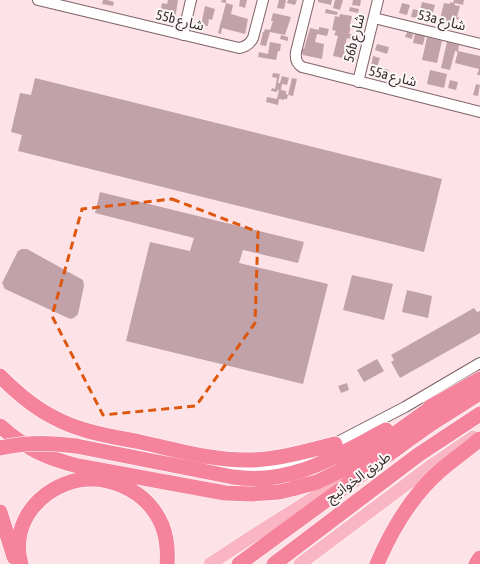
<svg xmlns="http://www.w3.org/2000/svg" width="480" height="564" viewBox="0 0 480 564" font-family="'Asap Condensed','Noto Sans Arabic',sans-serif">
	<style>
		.building { fill: #c1a2a8 }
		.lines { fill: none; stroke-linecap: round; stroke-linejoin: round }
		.minor-casing { stroke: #7e6267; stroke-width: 12 }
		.major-casing { stroke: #fff; stroke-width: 14 }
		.highway-casing { stroke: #fff; stroke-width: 16 }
		.minor { stroke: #fff; stroke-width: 10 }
		.major { stroke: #f9b5c4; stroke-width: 13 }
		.highway { stroke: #f5839c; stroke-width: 15 }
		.highway-bridge-casing { stroke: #fff; stroke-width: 16; stroke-linecap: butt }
		.highway-bridge { stroke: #f5839c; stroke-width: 15 }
		.marked { fill: none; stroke: #df570e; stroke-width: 3; stroke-dasharray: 8 5; stroke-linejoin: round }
		.labels { text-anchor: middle; stroke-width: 4; stroke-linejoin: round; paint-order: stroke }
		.street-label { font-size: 14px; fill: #362a2c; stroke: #fcf6f7 }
	</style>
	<rect width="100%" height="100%" fill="#fde3e7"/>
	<path class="building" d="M103 0H107L114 2 113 6 102 4Z
		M168 0H178L175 19 170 22 164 21 165 15 160 14 162 3 167 4Z
		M222 0H226V3L233 5 231 14 248 19 245 34 222 28 221 34 218 33 226 3 221 2Z
		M240 0H247L245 8 239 6Z
		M279 0H286L284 9 277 8Z
		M288 0H297L295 5 287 3Z
		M318 0H332L331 5 318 2Z
		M335 0H343L340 10 333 8Z
		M353 0H361L360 6 352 5Z
		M454 0H464L463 5 455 3 454 5 460 6 457 17H459L458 20 456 19V22L450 21 449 23H447V25L441 23 442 19H440L444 3 450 4V2L453 3Z
		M422 2 435 5 433 12 420 10Z
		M402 3 410 5 407 15 399 13Z
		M205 6 215 9 212 20 209 19 208 26 201 25Z
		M350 7 359 9 358 13 349 11Z
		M326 9 338 12 337 15 325 13Z
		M413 9 420 11 419 18 411 17Z
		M273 13 291 17 285 35 270 32 266 46 260 45 263 32H264L265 29 270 30 273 21H271Z
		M340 14 352 16 350 25 351 26 349 34H352L351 39 347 38 344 50H345L343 58 333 56 338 36 334 35 336 31 332 30 335 16 339 17Z
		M319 27 329 29 327 36 317 34 315 42 324 44 322 59 303 55 299 47 304 49 310 28 319 30Z
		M407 32 413 34 412 39 405 37Z
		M415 34 425 36 423 45 413 43Z
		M281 35 288 37V41L280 39Z
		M427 37 442 41 437 63 422 60Z
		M270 42 281 44 280 51H278L276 60 258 57 259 52 268 54Z
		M447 42 459 45 458 52 455 51 450 70 441 68Z
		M377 44 389 47 387 54 375 50Z
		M458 51 480 56V75H477L479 69 455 63Z
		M373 56 380 58 377 67 389 70 387 79 375 76 377 67 371 66Z
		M430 70 447 74 444 88 427 84Z
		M273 73 280 74 278 83H280L282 76 289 78 287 85 282 84 281 90 286 91V94L288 95 287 99H284V100L279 99 278 105 266 102 267 97 277 99 279 90 278 89 277 92 271 91 272 88 275 89 277 78 272 77Z
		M35 78 442 179 424 252 18 151 22 135 11 132 20 93 31 95Z
		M292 78 297 79 293 96 288 95Z
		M450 80 458 82 456 90 448 88Z
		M476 84 480 85 478 96 473 95Z
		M100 192 304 242 298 263 243 250 239 263 328 284 303 384 126 341 150 242 190 251 194 238 95 213Z
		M22 249H27L83 280 84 286 78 314 75 317 71 319 68 318 5 289 2 283 18 251Z
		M352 275 393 284 384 320 343 310Z
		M407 290 432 296 428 318 402 312Z
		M474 308 477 312 480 311V333L400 378 391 362 394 360 391 355Z
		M377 359 384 371 364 382 357 370Z
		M347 383 349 390 341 393 338 386Z"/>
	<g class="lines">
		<g class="minor-casing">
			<path id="minor" d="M38 0 239 48C246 47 250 44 253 38L263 0
				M309 0 296 52C295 59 297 64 302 67L480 112
				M374 18 480 44
				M183 35 191 0
				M358 82 378 0
				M224 470 264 469 285 466 305 459 405 407 480 363"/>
		</g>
		<g class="major-casing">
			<path id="major" d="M210 564 259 532 356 471
				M300 564 432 465 473 437"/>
		</g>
		<g class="highway-casing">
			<path id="highway" d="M0 376C16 392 33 407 53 417 80 432 110 436 140 442 177 450 213 461 251 460 280 459 307 451 335 444
				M430 407 480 379
				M0 426C25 448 46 458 78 466L225 493 252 494 279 492 292 489 317 482 340 471 361 458 439 402
				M76 446 233 477C292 486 336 456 386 430
				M0 512 14 557
				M21 564C16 547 19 529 28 514 37 500 50 490 65 484 102 470 146 488 162 525 167 538 168 551 167 564
				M239 564 407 441 431 424 480 393
				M274 564 418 455 480 414
				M377 564C392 529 412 495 441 470 454 459 467 450 480 439
				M476 564 480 558"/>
		</g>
		<use href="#minor" class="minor"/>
		<use href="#major" class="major"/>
		<use href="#highway" class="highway"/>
		<g class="highway-bridge-casing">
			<path id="highway-bridge" d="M0 448C27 442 50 442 76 446"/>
		</g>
		<use href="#highway-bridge" class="highway-bridge"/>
	</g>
	<path class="marked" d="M172 199 258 232 255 323 196 406 103 415 52 316 82 209Z"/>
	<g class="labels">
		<g class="street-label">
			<text transform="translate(180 20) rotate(14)" y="5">55b شارع</text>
			<text transform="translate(442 20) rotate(14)" y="5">53a شارع</text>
			<text transform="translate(354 38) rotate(-76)" y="5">56b شارع</text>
			<text transform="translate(393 76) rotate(14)" y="5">55a شارع</text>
			<text transform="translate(358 477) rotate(-36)" y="5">طريق الخوانيج</text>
		</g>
	</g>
</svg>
